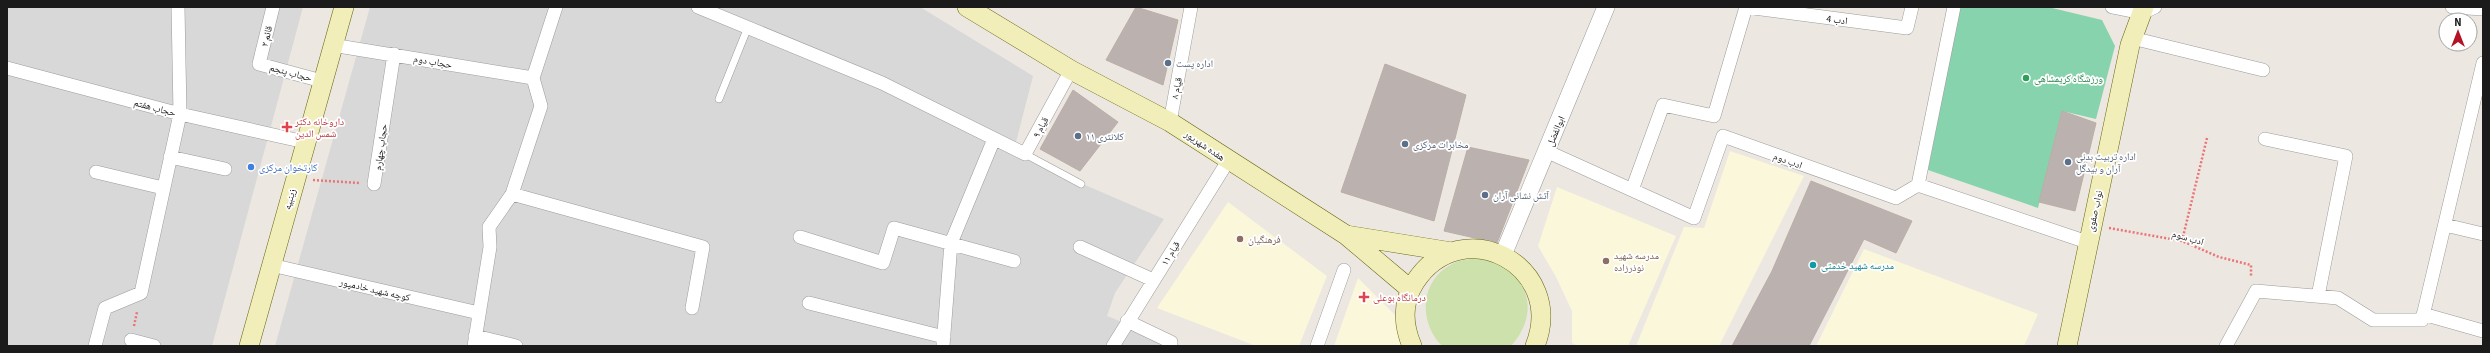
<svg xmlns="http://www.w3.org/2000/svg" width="2490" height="353" viewBox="0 0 2490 353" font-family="'Source Sans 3','Noto Naskh Arabic',sans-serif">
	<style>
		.residential { fill: #d9d8d8 }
		.education { fill: #fbf7db }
		.grass { fill: #cce1ac }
		.pitch { fill: #87d3ad }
		.building { fill: #bbb2af; stroke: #bbada6 }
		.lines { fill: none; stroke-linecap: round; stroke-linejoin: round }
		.service-casing { stroke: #9c9c9c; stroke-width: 8 }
		.minor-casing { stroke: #9c9c9c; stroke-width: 14 }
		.tertiary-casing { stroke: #9c9c9c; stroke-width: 18 }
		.secondary-casing { stroke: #65640f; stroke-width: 20 }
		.path { stroke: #ea7475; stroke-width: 2.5; stroke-dasharray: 2 2; stroke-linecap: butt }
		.service { stroke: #fff; stroke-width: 7 }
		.minor { stroke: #fff; stroke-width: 13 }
		.tertiary { stroke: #fff; stroke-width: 17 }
		.secondary { stroke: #f2eeb9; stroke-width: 19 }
		.service-dot { fill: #5c6f8a; stroke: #fff; stroke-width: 1.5 }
		.leisure-dot { fill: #2e9e5b; stroke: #fff; stroke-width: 1.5 }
		.health-dot { fill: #e0444e; stroke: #fff; stroke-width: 1.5 }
		.shop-dot { fill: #3f7fe0; stroke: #fff; stroke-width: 1.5 }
		.education-dot { fill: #8d6e63; stroke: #fff; stroke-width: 1.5 }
		.culture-dot { fill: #0f9aa8; stroke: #fff; stroke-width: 1.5 }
		.labels { text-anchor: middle; stroke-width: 3.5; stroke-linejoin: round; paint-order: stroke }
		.street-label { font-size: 10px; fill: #1b1b1b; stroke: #fff }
		.service-label { font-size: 10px; fill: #4e5e75; stroke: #fff; text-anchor: start }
		.leisure-label { font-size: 10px; fill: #27864d; stroke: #fff; text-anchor: start }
		.health-label { font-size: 10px; fill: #be3a42; stroke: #fff; text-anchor: start }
		.shop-label { font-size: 10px; fill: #366cbe; stroke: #fff; text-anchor: start }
		.education-label { font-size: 10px; fill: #785e54; stroke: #fff; text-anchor: start }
		.culture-label { font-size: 10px; fill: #0d838f; stroke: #fff; text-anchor: start }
	</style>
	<rect width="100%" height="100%" fill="#ece7e1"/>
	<path class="residential" d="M7 7H303L212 346H7Z
		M370 7H920L1033 76 1013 154 1164 219 1115 293 1107 316 1182 346H275Z"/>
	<path class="education" d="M1730 151 1804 176 1719 346H1636L1684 227 1704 228Z
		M1557 187 1676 236 1628 346H1578L1572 343V311L1556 277 1538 246Z
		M1228 202 1327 276 1299 346H1256L1157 308Z
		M1864 249 2038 314 2024 346H1816Z
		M1358 278 1395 315 1407 346H1334Z"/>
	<path class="grass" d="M1480 258C1525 268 1544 309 1511 346H1442C1420 324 1419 285 1447 267 1457 260 1468 259 1480 258Z"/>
	<path class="pitch" d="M1960 7H2048L2102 20 2115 46 2096 119 2062 111 2038 208 1928 170Z"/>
	<path class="building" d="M1136 7 1178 20 1163 85 1106 60Z
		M1385 64 1466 95 1434 221 1341 192Z
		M1073 90 1118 122 1080 171 1040 149Z
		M2062 111 2096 123 2075 211 2039 202Z
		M1468 147 1529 160 1497 243 1444 231Z
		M1811 181 1912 221 1896 253 1864 239 1809 346H1732L1772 271Z"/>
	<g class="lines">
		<g class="service-casing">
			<path id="service" d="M719 99 748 27
				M1025 154 1081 184"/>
		</g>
		<g class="minor-casing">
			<path id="minor" d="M273 7 259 64 322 81
				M698 7 882 83 1025 154 1071 70
				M1746 7 1907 28 1912 7
				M2112 7 2142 13 2155 7
				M2452 7 2483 9
				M2132 38 2263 70
				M332 45 533 78
				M7 68 180 114 305 142
				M1170 122 1191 7
				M2265 139 2346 156 2318 296
				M1546 151 1694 218 1723 136 1896 198 1918 185 2087 242
				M170 157 225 169
				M96 172 163 188
				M374 184 394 54
				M1918 185 1954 7
				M1632 190 1663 105 1714 116 1746 7
				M512 194 703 247 692 308
				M2445 225 2483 234
				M800 237 883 263 894 228 1014 261
				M1080 247 1153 280
				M271 265 479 313
				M809 303 944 337
				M2423 314 2483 331
				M1127 321 1171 342V346
				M475 336 516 346
				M131 340 154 346
				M95 346 105 308 141 293 180 114 178 7
				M474 346 490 247 489 227 512 194 541 106 533 78 556 7
				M943 346 951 243 994 139
				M1113 346 1228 161
				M1317 346 1344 270
				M2226 346 2256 291 2338 298 2373 320H2422L2483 63"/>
		</g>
		<g class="tertiary-casing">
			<path id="tertiary" d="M1503 255 1606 7"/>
		</g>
		<g class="secondary-casing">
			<path id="secondary" d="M967 7 1071 70 1170 122 1346 235 1452 252
				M1346 235 1410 289
				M249 346 344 7
				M1412 346C1403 325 1402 302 1415 282 1462 210 1567 266 1535 346
				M2067 346 2130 45 2144 7"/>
		</g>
		<path class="path" d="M313 180 360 183
			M2109 228 2182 241 2219 257 2251 265V277
			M2182 241 2207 138
			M134 326 137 312"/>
		<use href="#service" class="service"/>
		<use href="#minor" class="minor"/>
		<use href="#tertiary" class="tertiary"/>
		<use href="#secondary" class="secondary"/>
	</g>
	<g class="service-dot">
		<circle cx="1168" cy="63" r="4"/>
		<circle cx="1078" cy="136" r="4"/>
		<circle cx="1405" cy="144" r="4"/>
		<circle cx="2068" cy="162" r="4"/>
		<circle cx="1485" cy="195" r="4"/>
	</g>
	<circle class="leisure-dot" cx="2026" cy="78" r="4"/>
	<g class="health-dot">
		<path d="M285 121h4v4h4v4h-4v4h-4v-4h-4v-4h4z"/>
		<path d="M1362 291h4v4h4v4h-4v4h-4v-4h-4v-4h4z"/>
	</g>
	<circle class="shop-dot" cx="251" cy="167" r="4"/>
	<g class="education-dot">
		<circle cx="1240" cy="239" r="4"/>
		<circle cx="1606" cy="261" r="4"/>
	</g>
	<circle class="culture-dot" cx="1813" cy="265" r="4"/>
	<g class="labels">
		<g class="street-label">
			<text transform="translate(1837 19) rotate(7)" y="4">ادب 4</text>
			<text transform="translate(266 36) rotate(-77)" y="4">قائم ۲</text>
			<text transform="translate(433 61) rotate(10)" y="4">حجاب دوم</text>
			<text transform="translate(291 72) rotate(15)" y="4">حجاب پنجم</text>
			<text transform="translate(1176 88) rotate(-79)" y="4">قیام ۸</text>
			<text transform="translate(155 107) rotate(15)" y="4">حجاب هفتم</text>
			<text transform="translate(1040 127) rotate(-62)" y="4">قیام ۹</text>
			<text transform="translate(1555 131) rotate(-67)" y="4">ابوالفضل</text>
			<text transform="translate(1205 145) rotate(34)" y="4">هفده شهریور</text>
			<text transform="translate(380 147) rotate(-82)" y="4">حجاب چهارم</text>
			<text transform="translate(1788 160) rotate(20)" y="4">ادب دوم</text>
			<text transform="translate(289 199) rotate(-75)" y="4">زینبیه</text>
			<text transform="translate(2094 211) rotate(-78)" y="4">نواب صفوی</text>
			<text transform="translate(2188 237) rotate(16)" y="4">ادب سوم</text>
			<text transform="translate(1170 253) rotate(-58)" y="4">قیام ۱۱</text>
			<text transform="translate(375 289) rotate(13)" y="4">کوچه شهید خادمپور</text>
		</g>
		<g class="service-label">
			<text x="1176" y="67">اداره پست</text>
			<text x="1086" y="140">کلانتری ۱۱</text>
			<text x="1413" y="148">مخابرات مرکزی</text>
			<text x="2076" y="160">اداره تربیت بدنی<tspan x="2076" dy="12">آران و بیدگل</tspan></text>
			<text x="1493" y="199">آتش نشانی آران</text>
		</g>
		<g class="leisure-label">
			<text x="2034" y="82">ورزشگاه کریمشاهی</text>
		</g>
		<g class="health-label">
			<text x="295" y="125">داروخانه دکتر<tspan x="295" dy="12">شمس الدین</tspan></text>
			<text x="1373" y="301">درمانگاه بوعلی</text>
		</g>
		<g class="shop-label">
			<text x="259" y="171">کارتخوان مرکزی</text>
		</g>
		<g class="education-label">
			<text x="1248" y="243">فرهنگیان</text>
			<text x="1614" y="259">مدرسه شهید<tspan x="1614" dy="12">نوذرزاده</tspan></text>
		</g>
		<g class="culture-label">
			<text x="1821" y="269">مدرسه شهید خدمتی</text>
		</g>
	</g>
	<rect width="2490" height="353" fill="none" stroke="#1b1b1b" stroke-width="16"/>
	<g transform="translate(2458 32)"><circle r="19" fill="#ffffff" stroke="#a4a4a4"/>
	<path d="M0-3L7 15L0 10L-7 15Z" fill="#b21426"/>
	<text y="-6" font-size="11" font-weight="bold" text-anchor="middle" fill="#1b1b1b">N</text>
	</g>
</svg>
